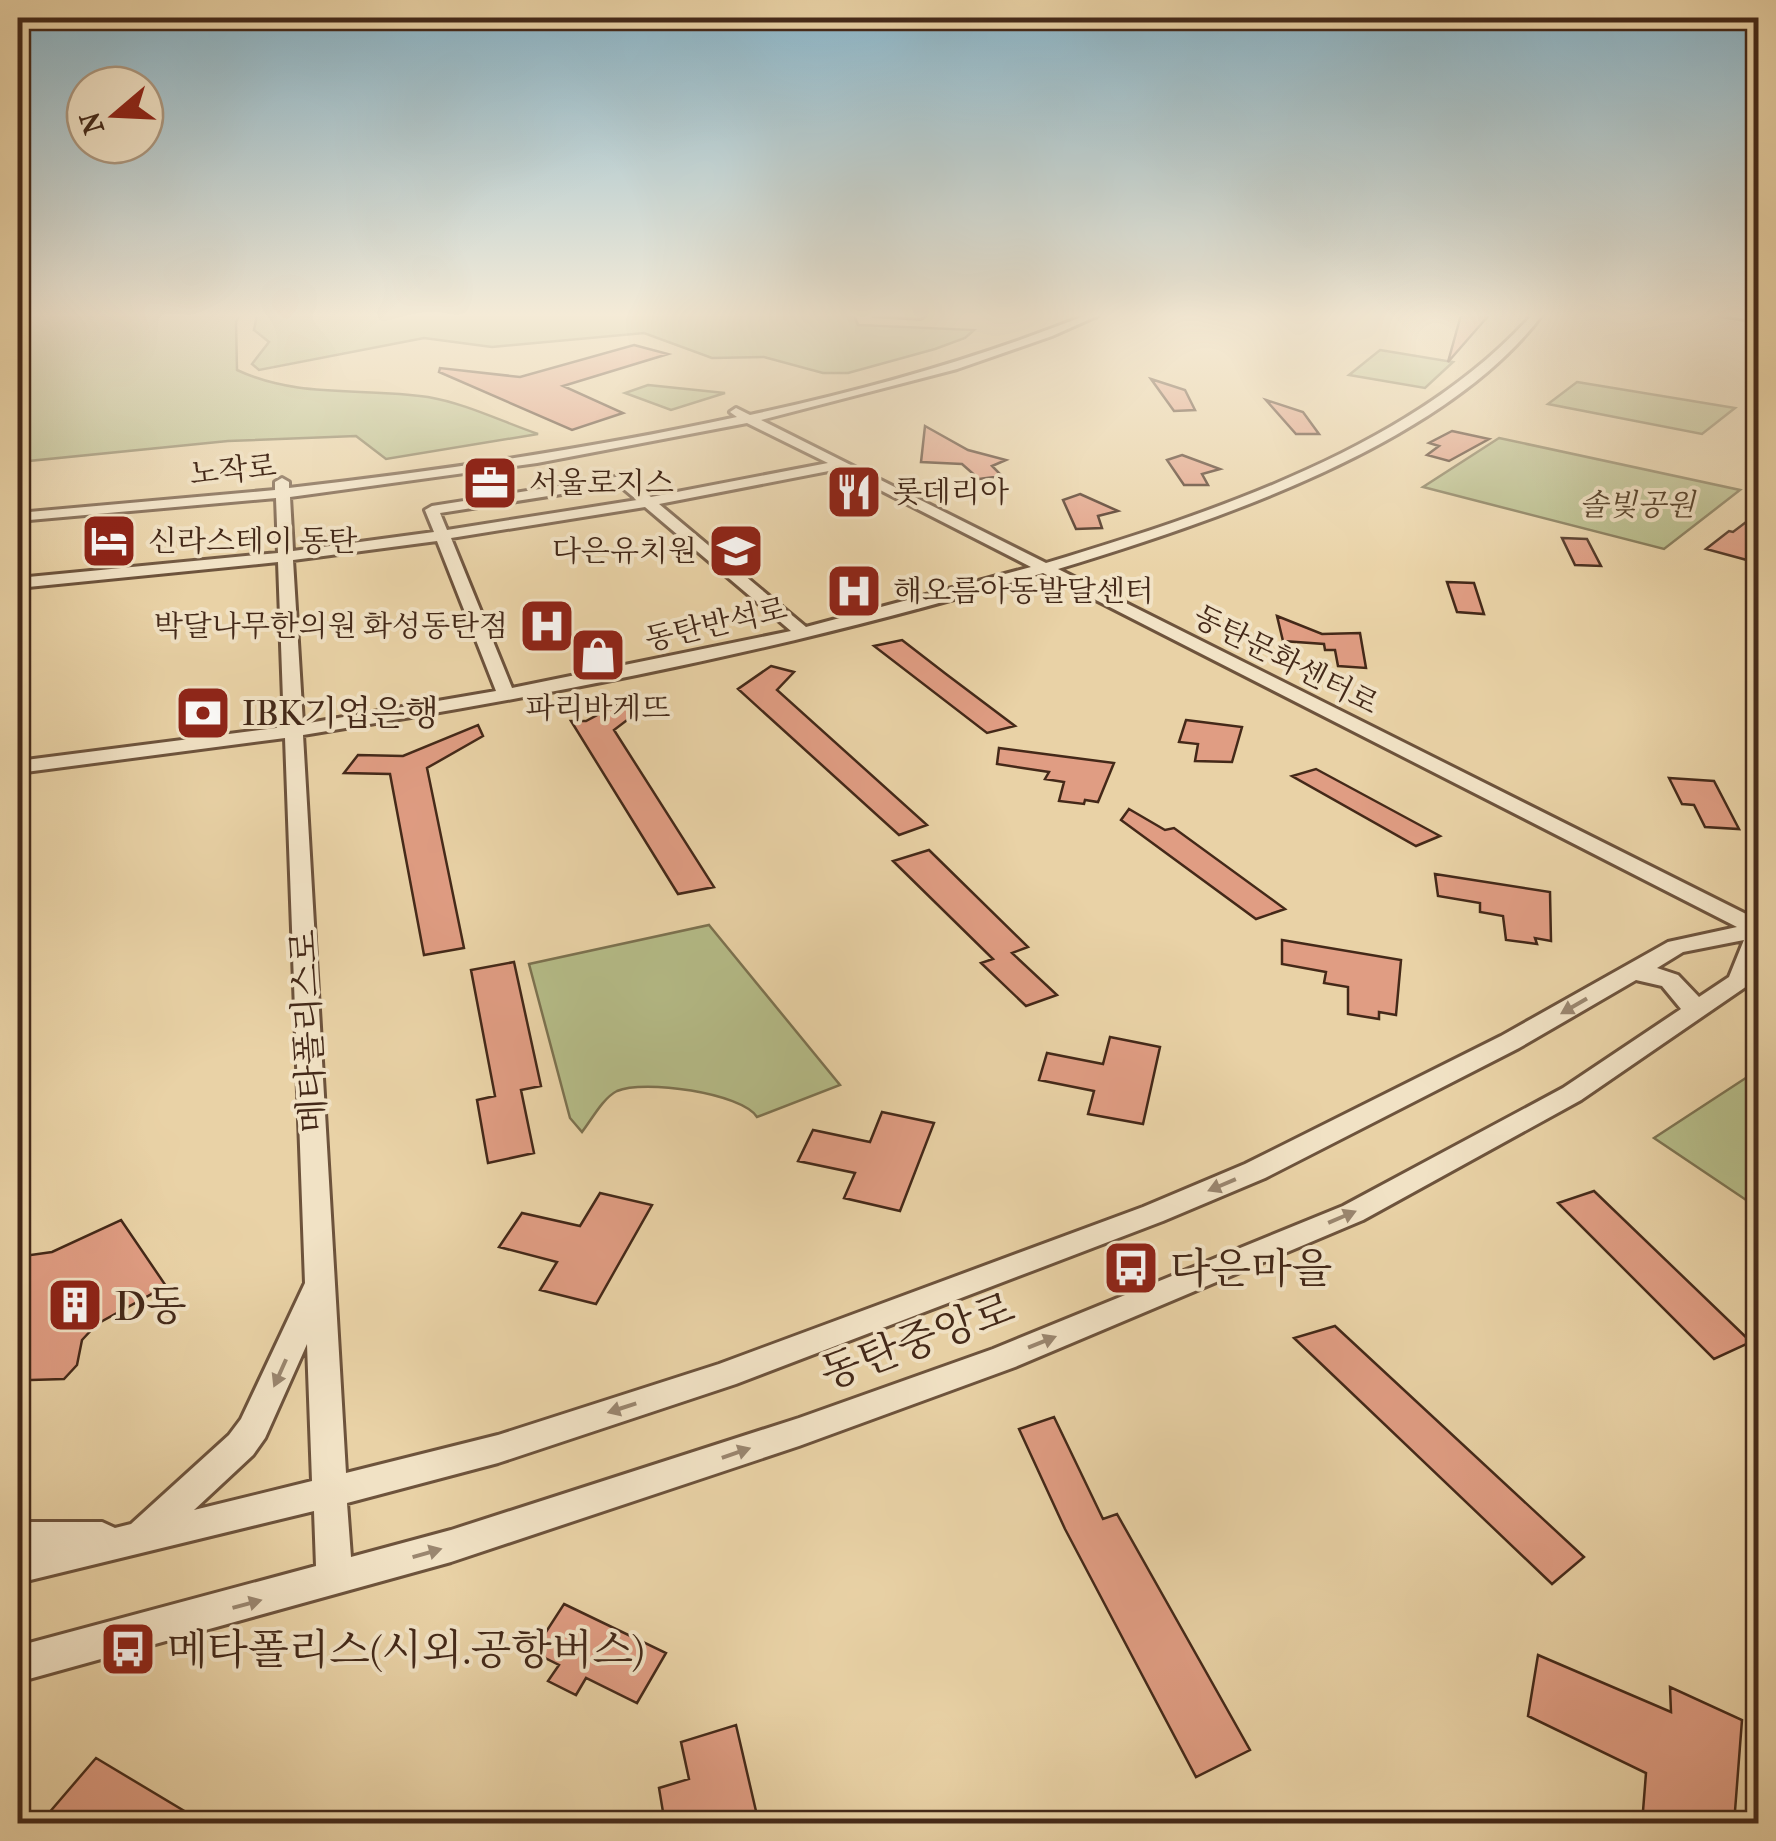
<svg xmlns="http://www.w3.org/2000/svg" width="1776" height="1841" viewBox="0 0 1776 1841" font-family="'IM FELL French Canon','Noto Serif KR',serif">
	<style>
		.green { fill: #b5bc88; stroke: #7c7250; stroke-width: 2.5 }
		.building { fill: #e09d83; stroke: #442919; stroke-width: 2.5 }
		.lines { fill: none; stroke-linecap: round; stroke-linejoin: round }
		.minor-casing { stroke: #6d533c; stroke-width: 6 }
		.minor { fill: #f1e2c5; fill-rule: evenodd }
		.oneway { fill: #9a866f }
		.labels { text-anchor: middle; stroke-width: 8; stroke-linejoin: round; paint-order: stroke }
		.far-street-label { font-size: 30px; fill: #442919; stroke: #f1e2c5 }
		.far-poi-label { font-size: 30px; fill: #442919; stroke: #f1e2c5; text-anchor: start }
		.far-park-label { font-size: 30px; font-style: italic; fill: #5b462f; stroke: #f1e2c5 }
		.poi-label { font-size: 35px; fill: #442919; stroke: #f1e2c5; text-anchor: start }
		.street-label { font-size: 35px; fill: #442919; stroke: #f1e2c5 }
		.near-poi-label { font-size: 42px; fill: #442919; stroke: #f1e2c5; text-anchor: start }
		.near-street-label { font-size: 42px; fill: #442919; stroke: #f1e2c5 }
	</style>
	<rect width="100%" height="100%" fill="#e9d2a6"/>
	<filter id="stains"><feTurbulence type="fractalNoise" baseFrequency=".002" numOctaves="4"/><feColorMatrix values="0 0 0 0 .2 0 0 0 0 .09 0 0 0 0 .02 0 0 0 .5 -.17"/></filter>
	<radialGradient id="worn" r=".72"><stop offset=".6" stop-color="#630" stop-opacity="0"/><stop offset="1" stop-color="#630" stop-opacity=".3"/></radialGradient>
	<path class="green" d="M18 315H240L236 322 237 370C299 399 362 387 428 397 464 403 503 422 538 434L386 459 356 436 228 441 18 462Z
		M257 315H854L858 325 974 330 965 338 935 349 848 373H823L764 357 712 358 644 333 492 347 424 338 259 370 252 364 269 342 254 330Z
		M1380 350 1453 362 1425 388 1349 375Z
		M1577 382 1735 408 1702 434 1548 404Z
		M648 385 725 393 671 410 625 393Z
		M1499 438 1740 490 1664 549 1423 487Z
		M709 925 840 1085 757 1117C742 1093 643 1079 617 1091 603 1098 592 1119 582 1132L570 1118 529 964Z
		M1758 1070V1208L1654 1138Z"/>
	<path class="building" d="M1461 315H1489L1448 362Z
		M634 345 668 354 563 386 623 413 572 430 439 372 440 368 520 377Z
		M1151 379 1185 390 1195 410 1174 411Z
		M1266 400 1303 412 1319 434H1296Z
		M925 426 968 450 1006 460 992 466 1002 476 979 479 962 464 921 462Z
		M1452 431 1489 439 1449 461 1427 455 1439 446 1429 443Z
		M1182 455 1220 469 1202 474 1208 485H1184L1167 460Z
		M1080 494 1118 511 1098 516 1102 528 1076 529 1063 500Z
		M1758 513V563L1706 549 1729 531 1733 532Z
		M1562 538 1587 539 1601 566 1575 565Z
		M1447 582 1474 583 1484 614 1457 612Z
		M1277 616 1322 634 1360 633 1366 668 1338 666 1335 650H1325L1324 644 1283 641Z
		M902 640 946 674 1015 726 987 733 874 646Z
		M771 666 794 672 777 690 927 825 899 835 738 689Z
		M618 704 639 711 614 730 714 887 678 894 571 721H586Z
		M1186 720 1242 727 1232 762 1195 761 1198 744 1179 742Z
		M478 725 483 736 427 768 464 948 424 955 390 774 344 773 358 755 403 756Z
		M999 748 1060 756 1114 763 1098 802 1085 800 1084 804 1059 801 1064 782 1045 779 1049 772 997 764Z
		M1316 769 1440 836 1416 846 1292 776Z
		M1669 778 1714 781 1739 829 1705 827 1694 805 1682 804Z
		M1129 809 1165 830 1174 828 1285 909 1256 919 1121 820Z
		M929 850 1028 947 1012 953 1057 995 1026 1006 981 963 993 959 893 861Z
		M1435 874 1550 892 1551 941 1535 938 1537 944 1506 940 1503 916 1480 912V903L1438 896Z
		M1282 940 1401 960 1396 1015 1379 1012V1019L1348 1014V987L1324 983 1326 972 1282 964Z
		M514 962 541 1086 521 1090 534 1153 488 1163 477 1100 495 1096 471 970Z
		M1110 1037 1160 1047 1143 1124 1088 1114 1094 1091 1039 1080 1047 1053 1103 1064Z
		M882 1112 934 1123 900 1211 844 1198 855 1173 798 1161 813 1130 870 1142Z
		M1594 1191 1751 1342 1714 1359 1558 1203Z
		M600 1193 652 1205 596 1304 540 1290 557 1262 499 1247 522 1213 580 1226Z
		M121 1220 166 1286 97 1324 82 1340 77 1365 64 1379 31 1380 18 1373V1251L31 1255 52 1252Z
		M1335 1326 1584 1557 1552 1584 1294 1338Z
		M1054 1417 1103 1519 1117 1514 1250 1750 1196 1777 1065 1529 1019 1429Z
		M564 1604 666 1653 637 1703 586 1678 576 1695 548 1681 559 1665 533 1652Z
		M1538 1655 1671 1712 1670 1687 1742 1720 1734 1824H1642L1646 1773 1528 1716Z
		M736 1725 759 1824H665L659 1788 689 1779 681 1742Z
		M96 1758 206 1824H62L48 1814Z"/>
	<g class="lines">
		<g class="minor-casing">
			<path id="minor" d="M874 315H926L921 318Z
				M1086 315H1099L1052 336 957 369 761 420 1046 563C1212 513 1414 447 1532 315H1542C1443 446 1212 522 1058 569L1758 920V961L1747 986 1581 1100 1363 1220 1015 1367 799 1446 451 1562 18 1682V1646L316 1566 314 1511 18 1583V1522H102L115 1528 131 1524 229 1435 241 1419 305 1283 285 738 18 773V761L284 727 278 562 18 588V578L278 553 276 498 18 521V513L275 490V482L282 478 289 482V488C439 471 589 449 737 417L730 412 736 408 750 415C865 390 977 359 1086 315ZM747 423 828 463 651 497 622 476 432 506 425 510 434 532 293 551 290 497 537 463ZM839 469 1031 567 806 627 659 504ZM619 485 637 500 447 530 440 513ZM645 507 791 631 512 688 451 538ZM437 541 496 691 303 724 293 560ZM1043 573 1737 927 1668 942 1501 1036 1245 1164 1143 1207 719 1364 498 1435 346 1473 303 735C553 695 801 647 1043 573ZM1744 940 1729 977 1699 997 1678 975 1657 968 1683 952ZM1636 980 1662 986 1681 1009 1563 1088 1343 1206 993 1349 799 1418 451 1530 351 1557 347 1503 498 1463 736 1384 1163 1221 1265 1178 1519 1048ZM307 1344 312 1481 194 1510 253 1455 265 1438Z
				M1720 315H1758V321Z"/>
		</g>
		<use href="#minor" class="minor"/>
	</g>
	<defs><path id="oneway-solid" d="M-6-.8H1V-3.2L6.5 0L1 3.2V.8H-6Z" transform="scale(2.5)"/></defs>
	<g class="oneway">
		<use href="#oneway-solid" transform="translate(1574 1006) rotate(150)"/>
		<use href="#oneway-solid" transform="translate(1222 1185) rotate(157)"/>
		<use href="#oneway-solid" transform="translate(1342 1217) rotate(-23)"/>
		<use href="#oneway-solid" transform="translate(1042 1342) rotate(-22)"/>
		<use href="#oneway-solid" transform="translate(280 1373) rotate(114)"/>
		<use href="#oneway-solid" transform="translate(622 1408) rotate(162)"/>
		<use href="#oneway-solid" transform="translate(736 1453) rotate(-19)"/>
		<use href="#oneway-solid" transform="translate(427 1553) rotate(-16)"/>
		<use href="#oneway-solid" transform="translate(247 1604) rotate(-15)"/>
	</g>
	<linearGradient id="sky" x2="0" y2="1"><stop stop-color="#88b6cc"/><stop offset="0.55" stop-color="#f5ebd7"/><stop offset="1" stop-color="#f5ebd7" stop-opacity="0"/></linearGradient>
	<rect width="1776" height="573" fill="url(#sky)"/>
	<defs>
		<g id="office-square" transform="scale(2.875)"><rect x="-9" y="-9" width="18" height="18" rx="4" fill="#8f2418" stroke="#f1e2c5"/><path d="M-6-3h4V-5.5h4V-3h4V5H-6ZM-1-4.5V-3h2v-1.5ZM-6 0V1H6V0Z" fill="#fff"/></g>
		<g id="restaurant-square" transform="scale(2.875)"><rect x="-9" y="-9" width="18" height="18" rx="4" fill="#8f2418" stroke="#f1e2c5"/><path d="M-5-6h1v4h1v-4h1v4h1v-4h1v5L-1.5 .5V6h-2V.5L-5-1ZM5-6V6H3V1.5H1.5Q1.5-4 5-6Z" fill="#fff"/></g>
		<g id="hotel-square" transform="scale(2.875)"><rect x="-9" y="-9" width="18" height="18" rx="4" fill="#8f2418" stroke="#f1e2c5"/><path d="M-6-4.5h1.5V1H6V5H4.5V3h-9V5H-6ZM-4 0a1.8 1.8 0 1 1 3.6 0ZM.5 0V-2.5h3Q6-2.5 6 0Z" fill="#fff"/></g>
		<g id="school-square" transform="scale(2.875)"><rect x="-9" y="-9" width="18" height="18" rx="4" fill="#8f2418" stroke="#f1e2c5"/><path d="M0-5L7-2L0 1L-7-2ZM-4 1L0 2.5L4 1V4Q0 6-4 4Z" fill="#fff"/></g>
		<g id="hospital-square" transform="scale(2.875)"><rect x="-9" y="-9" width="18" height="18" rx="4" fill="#8f2418" stroke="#f1e2c5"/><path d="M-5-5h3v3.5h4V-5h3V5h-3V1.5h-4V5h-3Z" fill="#fff"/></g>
		<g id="shop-square" transform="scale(2.875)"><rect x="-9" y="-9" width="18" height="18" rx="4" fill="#8f2418" stroke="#f1e2c5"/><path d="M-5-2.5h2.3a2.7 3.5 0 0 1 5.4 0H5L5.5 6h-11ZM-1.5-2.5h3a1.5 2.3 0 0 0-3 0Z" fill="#fff"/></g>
		<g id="bank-square" transform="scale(2.875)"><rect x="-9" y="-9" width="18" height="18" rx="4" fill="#8f2418" stroke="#f1e2c5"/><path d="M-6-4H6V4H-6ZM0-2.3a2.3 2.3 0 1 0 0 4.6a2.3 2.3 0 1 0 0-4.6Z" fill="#fff"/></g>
		<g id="bus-square" transform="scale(2.875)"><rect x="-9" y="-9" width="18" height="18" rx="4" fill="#8f2418" stroke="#f1e2c5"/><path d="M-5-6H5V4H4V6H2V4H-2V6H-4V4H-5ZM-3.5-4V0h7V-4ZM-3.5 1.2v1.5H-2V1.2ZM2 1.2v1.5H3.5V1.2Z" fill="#fff"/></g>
		<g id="building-square" transform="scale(2.875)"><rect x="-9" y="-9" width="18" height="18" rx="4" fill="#8f2418" stroke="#f1e2c5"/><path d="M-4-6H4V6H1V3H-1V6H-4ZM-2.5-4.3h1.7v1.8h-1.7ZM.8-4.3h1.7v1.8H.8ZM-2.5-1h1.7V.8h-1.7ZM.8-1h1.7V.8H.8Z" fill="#fff"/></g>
	</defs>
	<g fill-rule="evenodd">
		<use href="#office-square" x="490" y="483"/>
		<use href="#restaurant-square" x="854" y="492"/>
		<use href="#hotel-square" x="109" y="541"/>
		<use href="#school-square" x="736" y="551"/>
		<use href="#hospital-square" x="854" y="591"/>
		<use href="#hospital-square" x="547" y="626"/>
		<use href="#shop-square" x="598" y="655"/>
		<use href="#bank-square" x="203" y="713"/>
		<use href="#bus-square" x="1131" y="1268"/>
		<use href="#building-square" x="75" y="1305"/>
		<use href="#bus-square" x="128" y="1649"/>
	</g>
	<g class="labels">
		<g class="far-street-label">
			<text transform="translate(233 470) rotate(-6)" y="10">노작로</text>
			<text transform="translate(716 624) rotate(-13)" y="10">동탄반석로</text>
			<text transform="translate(1286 660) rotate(27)" y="10">동탄문화센터로</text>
		</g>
		<g class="far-poi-label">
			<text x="529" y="493">서울로지스</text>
			<text x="893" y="502">롯데리아</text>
			<text x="148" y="551">신라스테이 동탄</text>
			<text x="697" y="561" text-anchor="end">다은유치원</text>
			<text x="893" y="601">해오름아동발달센터</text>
			<text x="508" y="636" text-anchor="end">박달나무한의원 화성동탄점</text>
			<text x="598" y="718" text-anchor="middle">파리바게뜨</text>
		</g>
		<g class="far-park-label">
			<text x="1637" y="515">솔빛공원</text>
		</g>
		<g class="poi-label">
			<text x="242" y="725">IBK기업은행</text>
		</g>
		<g class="street-label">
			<text transform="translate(308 1031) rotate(-93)" y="12">메타폴리스로</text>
		</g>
		<g class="near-poi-label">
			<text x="1170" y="1283">다은마을</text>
			<text x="114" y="1320">D동</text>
			<text x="167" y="1664">메타폴리스(시외.공항버스)</text>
		</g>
		<g class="near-street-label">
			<text transform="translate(917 1340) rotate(-20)" y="15">동탄중앙로</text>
		</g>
	</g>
	<rect width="1776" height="1841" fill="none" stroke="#e9d2a6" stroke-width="60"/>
	<rect x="20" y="20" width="1736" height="1801" fill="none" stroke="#442919" stroke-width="5"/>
	<rect x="30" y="30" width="1716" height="1781" fill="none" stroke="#442919" stroke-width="2.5"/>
	<g transform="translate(115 115) rotate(251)"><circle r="48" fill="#f1e2c5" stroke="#ac9880" stroke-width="2.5"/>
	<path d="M0-8L18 38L0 25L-18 38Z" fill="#8f2418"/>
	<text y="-15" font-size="28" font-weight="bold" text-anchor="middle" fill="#442919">N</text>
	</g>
	<rect width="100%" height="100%" filter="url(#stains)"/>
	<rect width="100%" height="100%" fill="url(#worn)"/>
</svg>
